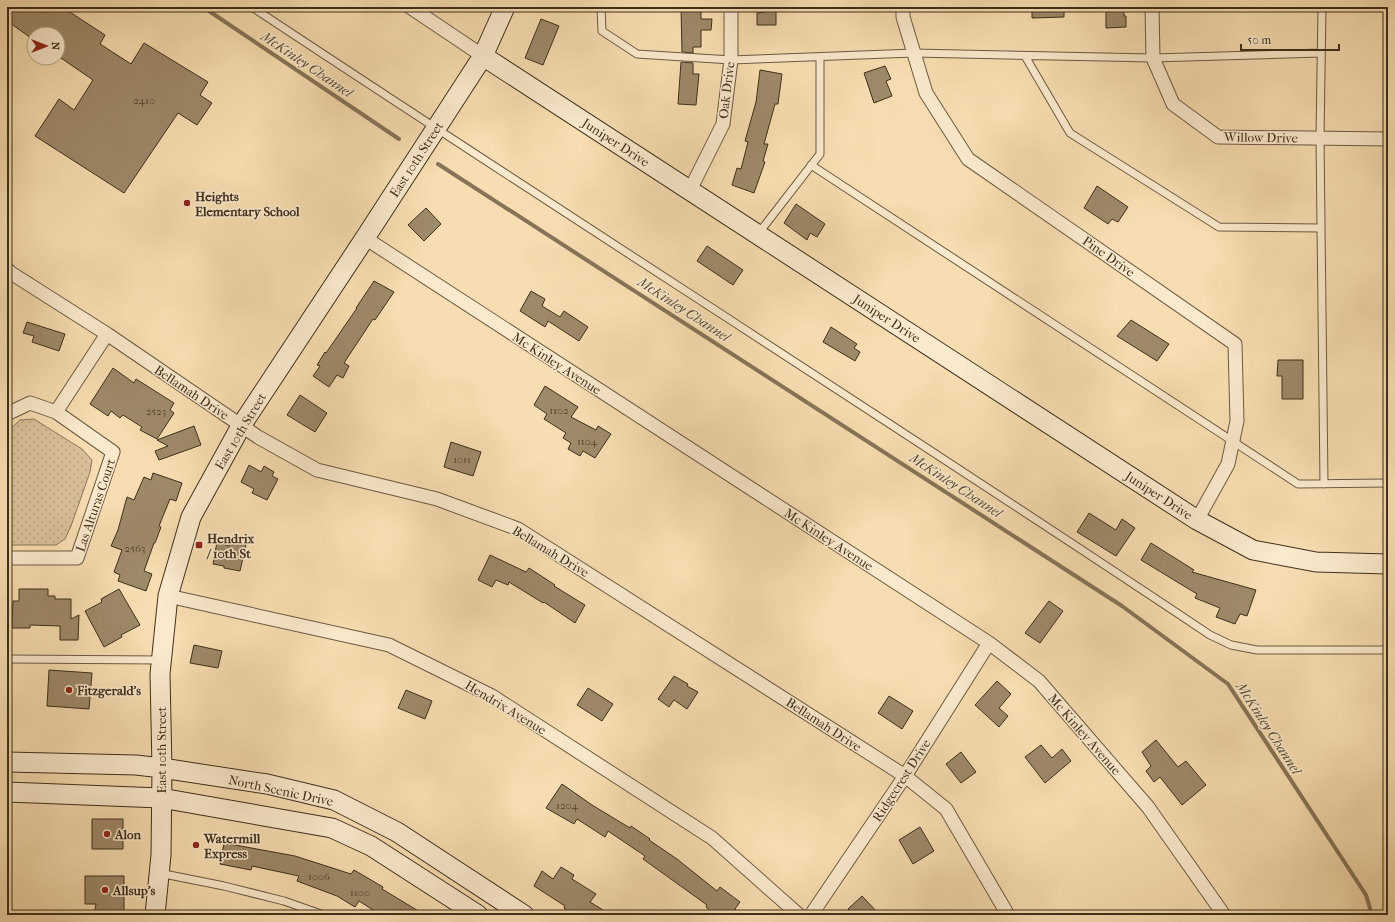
<svg xmlns="http://www.w3.org/2000/svg" width="1395" height="922" viewBox="0 0 1395 922" font-family="'IM FELL French Canon',serif">
	<style>
		.park { fill: url(#park-dots); stroke: #8b775a }
		.lines { fill: none; stroke-linecap: round; stroke-linejoin: round }
		.stream { stroke: #877457; stroke-width: 4 }
		.building { fill: #9e8969; stroke: #3e2f1c }
		.lane-casing { stroke: #6c5a41; stroke-width: 9 }
		.street-casing { stroke: #6c5a41; stroke-width: 15 }
		.secondary-casing { stroke: #3e2f1c; stroke-width: 21 }
		.lane { stroke: #fae9cc; stroke-width: 7 }
		.street { stroke: #fae9cc; stroke-width: 13 }
		.secondary { stroke: #fae9cc; stroke-width: 19 }
		.poi-dot { fill: #8f2418; stroke: #fae9cc; stroke-width: 1.5 }
		.labels { text-anchor: middle; stroke-width: 3; stroke-linejoin: round; paint-order: stroke }
		.number-label { font-size: 11px; fill: #56462f }
		.street-label { font-size: 13px; fill: #3e2f1c; stroke: #fae9cc }
		.poi-label { font-size: 13px; font-weight: bold; fill: #3e2f1c; stroke: #fae9cc; text-anchor: start }
		.water-label { font-size: 14px; font-style: italic; fill: #5c4c34; stroke: #fae9cc }
	</style>
	<defs>
		<pattern id="park-dots" width="8" height="8" patternUnits="userSpaceOnUse"><rect width="8" height="8" fill="#d8bf98"/><path d="M2 2h.1M6 6h.1" fill="none" stroke="#baa482" stroke-width="1.8" stroke-linecap="round"/></pattern>
	</defs>
	<rect width="100%" height="100%" fill="#f7ddb1"/>
	<filter id="stains"><feTurbulence type="fractalNoise" baseFrequency=".005" numOctaves="4"/><feColorMatrix values="0 0 0 0 .2 0 0 0 0 .09 0 0 0 0 .02 0 0 0 .5 -.17"/></filter>
	<radialGradient id="worn" r=".72"><stop offset=".6" stop-color="#630" stop-opacity="0"/><stop offset="1" stop-color="#630" stop-opacity=".3"/></radialGradient>
	<path class="park" d="M34 419 82 449 92 460 90 472 71 526 65 539 56 545H7V432L20 420Z"/>
	<g class="lines">
		<path class="stream" d="M203 7 399 139
			M438 164 1122 606 1228 684 1366 895 1372 915"/>
	</g>
	<path class="building" d="M7 7H62L105 35 100 44 131 64 144 43 208 82 200 95 212 103 197 125 178 113 124 193 35 136 59 99 74 110 93 80 58 56V34H34V40L7 21Z
		M681 7H701V19H712L711 30H701V47H693V53L682 52Z
		M765 7H776V25H757V13L765 12Z
		M1032 7H1064V17L1032 18Z
		M1106 7H1124V16H1126V27L1106 28Z
		M541 19 559 26 543 65 525 58Z
		M681 62 693 63V74H699L696 105 678 104Z
		M885 66 891 79 886 81 892 96 874 103 864 73Z
		M760 70 782 74 778 104H775L764 144H768L763 161 765 162 754 193 732 185 737 168 741 169 748 142 745 141 756 102Z
		M1097 186 1128 207 1118 222 1112 219 1108 224 1084 208Z
		M796 204 825 224 817 237 810 233 807 240 784 223Z
		M426 208 441 224 424 241 408 225Z
		M707 246 743 270 733 285 697 261Z
		M374 281 394 292 375 320 373 319 344 363 349 366 343 378 337 375 329 387 313 376 320 366 317 365 325 352 326 353 357 308H356Z
		M531 291 545 299 542 306 560 317 564 311 588 327 579 341 548 321 545 327 520 311Z
		M1131 320 1169 344 1157 361 1117 336Z
		M27 322 65 334 59 351 32 342 34 336 23 333Z
		M831 327 857 344 854 348 860 352 855 361 823 342Z
		M1278 360H1303V399H1282V376H1277Z
		M113 368 134 383 136 379 174 403 170 410 174 413 157 439 140 430 142 427 123 415 120 418 111 411 108 416 90 404Z
		M545 386 578 407 571 417 596 430 598 426 611 434 595 458 583 451 580 456 568 449 571 443 563 438 566 433 544 419 547 414 534 405Z
		M300 395 327 413 315 432 287 415Z
		M194 426 201 445 159 460 155 451 168 446 157 440Z
		M451 442 481 452 473 476 444 467Z
		M249 465 261 472 264 466 274 472 272 476 278 479 267 500 252 493 254 489 241 482Z
		M153 473 182 483 176 501 170 499 159 526 161 527 155 543H154L144 571 152 574 146 591 118 581 120 575 114 572 122 550 111 546 118 530 127 497 134 500 144 477 151 480Z
		M1089 513 1116 530 1122 519 1135 528 1116 556 1077 532Z
		M231 540 246 544 240 571 224 568V566L213 564 217 542 229 546Z
		M1151 543 1194 570 1192 572 1256 590 1247 616 1240 614 1235 624 1216 617 1220 608 1195 598 1197 594 1141 560Z
		M490 555 526 572 529 568 555 585 554 586 585 605 575 623 544 602 543 603 509 582 508 585 496 580 492 587 478 580Z
		M19 589H48V596H55V599H71V619L79 615 78 640H60V626L30 625V628H12L13 601H19Z
		M119 589 140 625 121 635 122 637 104 647 85 611 102 602 101 599Z
		M1049 601 1063 611 1040 643 1025 633Z
		M194 645 222 651 218 668 190 663Z
		M49 670 92 673 89 709 47 706Z
		M674 676 688 684 687 686 698 692 687 709 674 700 669 707 658 699Z
		M997 681 1011 694 999 708 1008 716 999 727 975 705Z
		M588 688 613 704 602 721 577 705Z
		M406 690 432 701 425 719 398 708Z
		M889 696 913 711 902 729 878 713Z
		M1156 740 1178 767 1186 761 1206 785 1182 805 1160 777 1154 782 1146 771 1151 766 1142 752Z
		M1041 745 1052 758 1062 749 1071 761 1045 783 1025 757Z
		M961 752 976 772 961 783 946 764Z
		M562 784 592 805 630 828 631 826 650 839 649 840 677 859 717 891 720 887 740 902 735 909 741 915H715L706 907 707 905 643 859 645 856 608 831 605 837 577 819 574 824 546 808Z
		M92 819H123V849H92Z
		M920 827 934 851 913 864 899 840Z
		M224 843 295 856 351 874 354 870 383 887 382 889 425 915H381L359 901 355 907 337 896 297 881 299 876 252 866 251 870 220 864Z
		M561 867 574 875 572 879 596 894 590 902 611 915H574L564 908 565 906 534 886 542 871 553 879Z
		M85 876H124V915H94L96 904H85Z
		M862 896 880 915H854L848 909Z"/>
	<g class="lines">
		<g class="lane-casing">
			<path id="lane" d="M252 7C570 218 893 423 1210 635L1231 645 1257 650H1388
				M601 7 602 31 637 54 731 60 914 53 1153 58 1321 53
				M1322 7 1320 138 1324 484
				M1025 56 1070 133 1219 227 1321 228
				M811 165 1298 484 1388 483
				M758 234 820 154V57
				M7 659 161 660
				M159 873 224 886 284 901 324 915"/>
		</g>
		<g class="street-casing">
			<path id="street" d="M410 7 483 56
				M903 7V17L926 93 968 159 1235 344 1237 421 1228 464 1197 520
				M1152 7 1153 58 1173 104 1218 137 1388 139
				M690 190 723 124 731 60V7
				M365 238 989 643 1039 681 1148 807 1224 915
				M7 269 11 273 107 334 258 437 317 470 437 499 518 529 905 776 946 809 1008 915
				M56 412 107 334
				M7 414 30 403 56 412 113 452 77 558H7
				M168 596 389 645 492 696 712 838 799 915
				M811 915 905 776 989 643"/>
		</g>
		<g class="secondary-casing">
			<path id="secondary" d="M483 56 1197 520 1253 550 1316 562 1388 564
				M7 762 136 765 162 768 267 784 334 800 397 832 524 915
				M7 792 161 798 332 828 371 846 478 915
				M155 915 161 855 162 768 160 674 168 596 191 517 241 426 365 238 483 56 505 7"/>
		</g>
		<use href="#lane" class="lane"/>
		<use href="#street" class="street"/>
		<use href="#secondary" class="secondary"/>
	</g>
	<g class="poi-dot">
		<circle cx="187" cy="203" r="4"/>
		<rect x="195" y="541" width="8" height="8" rx="2"/>
		<circle cx="69" cy="690" r="4"/>
		<circle cx="107" cy="834" r="4"/>
		<circle cx="196" cy="845" r="4"/>
		<circle cx="105" cy="890" r="4"/>
	</g>
	<g class="labels">
		<g class="number-label">
			<text x="144" y="104">2410</text>
			<text x="559" y="414">1102</text>
			<text x="156" y="415">2523</text>
			<text x="587" y="445">1104</text>
			<text x="462" y="463">1011</text>
			<text x="135" y="552">2563</text>
			<text x="567" y="809">1204</text>
			<text x="319" y="880">1006</text>
			<text x="360" y="896">1100</text>
		</g>
		<g class="street-label">
			<text transform="translate(726 90) rotate(-83)" y="5">Oak Drive</text>
			<text transform="translate(1261 137) rotate(1)" y="5">Willow Drive</text>
			<text transform="translate(616 142) rotate(33)" y="5">Juniper Drive</text>
			<text transform="translate(416 159) rotate(-57)" y="5">East 10th Street</text>
			<text transform="translate(1109 256) rotate(35)" y="5">Pine Drive</text>
			<text transform="translate(887 318) rotate(33)" y="5">Juniper Drive</text>
			<text transform="translate(557 363) rotate(33)" y="5">Mc Kinley Avenue</text>
			<text transform="translate(192 392) rotate(34)" y="5">Bellamah Drive</text>
			<text transform="translate(240 431) rotate(-59)" y="5">East 10th Street</text>
			<text transform="translate(1159 495) rotate(33)" y="5">Juniper Drive</text>
			<text transform="translate(95 505) rotate(-71)" y="5">Las Alturas Court</text>
			<text transform="translate(829 539) rotate(33)" y="5">Mc Kinley Avenue</text>
			<text transform="translate(551 551) rotate(31)" y="5">Bellamah Drive</text>
			<text transform="translate(506 707) rotate(31)" y="5">Hendrix Avenue</text>
			<text transform="translate(824 724) rotate(33)" y="5">Bellamah Drive</text>
			<text transform="translate(1085 734) rotate(49)" y="5">Mc Kinley Avenue</text>
			<text transform="translate(161 750) rotate(-90)" y="5">East 10th Street</text>
			<text transform="translate(901 780) rotate(-57)" y="5">Ridgecrest Drive</text>
			<text transform="translate(281 790) rotate(12)" y="5">North Scenic Drive</text>
		</g>
		<g class="poi-label">
			<text x="195" y="201">Heights<tspan x="195" dy="15">Elementary School</tspan></text>
			<text x="207" y="543">Hendrix<tspan x="207" dy="15">/ 10th St</tspan></text>
			<text x="77" y="695">Fitzgerald's</text>
			<text x="115" y="839">Alon</text>
			<text x="204" y="843">Watermill<tspan x="204" dy="15">Express</tspan></text>
			<text x="113" y="895">Allsup's</text>
		</g>
		<g class="water-label">
			<text transform="translate(307 64) rotate(34)" y="5">McKinley Channel</text>
			<text transform="translate(684 309) rotate(33)" y="5">McKinley Channel</text>
			<text transform="translate(956 485) rotate(33)" y="5">McKinley Channel</text>
			<text transform="translate(1269 728) rotate(57)" y="5">McKinley Channel</text>
		</g>
	</g>
	<rect width="1395" height="922" fill="none" stroke="#f7ddb1" stroke-width="24"/>
	<rect x="8" y="8" width="1379" height="906" fill="none" stroke="#3e2f1c" stroke-width="2"/>
	<rect x="12" y="12" width="1371" height="898" fill="none" stroke="#3e2f1c"/>
	<g transform="translate(46 46) rotate(90)"><circle r="19" fill="#fae9cc" stroke="#af9f86"/>
	<path d="M0-3L7 15L0 10L-7 15Z" fill="#8f2418"/>
	<text y="-6" font-size="11" font-weight="bold" text-anchor="middle" fill="#3e2f1c">N</text>
	</g>
	<path d="M1241 44v6h98v-6" fill="none" stroke="#3e2f1c" stroke-width="2"/>
	<text x="1247" y="44" font-size="12" fill="#3e2f1c" stroke="#fae9cc" stroke-width="3" paint-order="stroke">50 m</text>
	<rect width="100%" height="100%" filter="url(#stains)"/>
	<rect width="100%" height="100%" fill="url(#worn)"/>
</svg>
